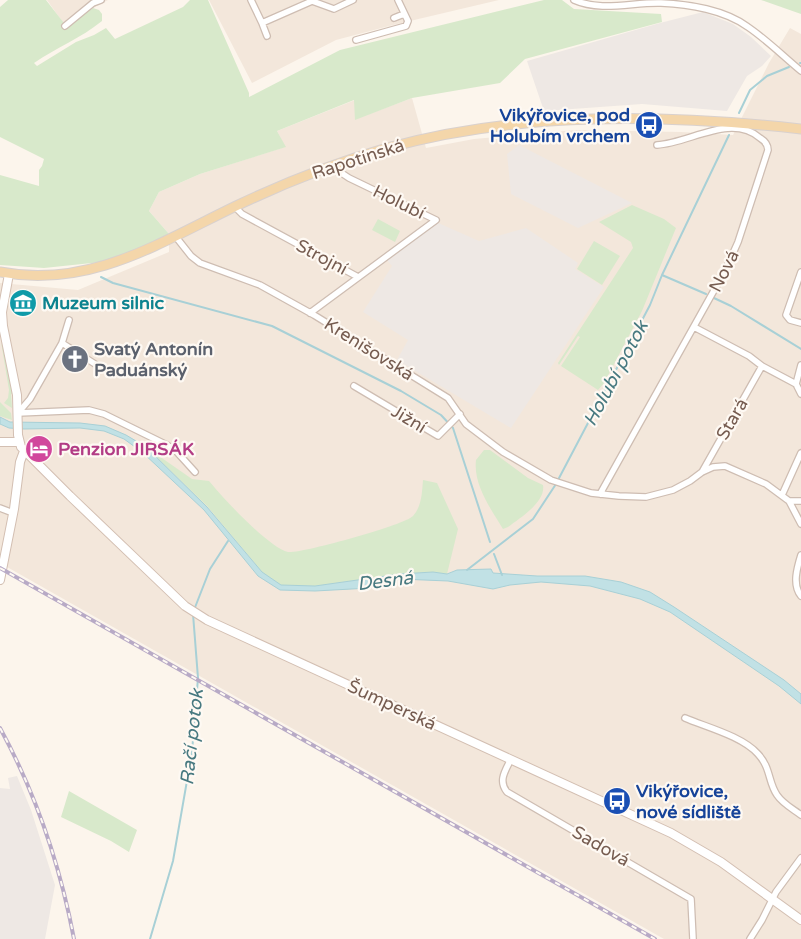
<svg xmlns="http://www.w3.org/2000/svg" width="801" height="939" viewBox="0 0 801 939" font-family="'Varela Round',sans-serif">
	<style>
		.residential { fill: #f3e7db }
		.industrial { fill: #eee8e4 }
		.green { fill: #d8e9cb }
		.water { fill: #c1e1e5; stroke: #a8d0d6 }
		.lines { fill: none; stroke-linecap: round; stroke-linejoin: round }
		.stream { stroke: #a8d0d6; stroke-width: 2 }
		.street-casing { stroke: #cebdb2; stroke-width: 8 }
		.secondary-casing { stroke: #d3bfb2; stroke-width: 10 }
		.primary-casing { stroke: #d9d1ce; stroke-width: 11 }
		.street { stroke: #fff; stroke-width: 5.5 }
		.secondary { stroke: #fff; stroke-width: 8 }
		.primary { stroke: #f4d6aa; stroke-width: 9 }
		.rail-casing { stroke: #b8aac6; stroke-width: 4 }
		.rail { stroke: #fef9f3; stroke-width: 2; stroke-dasharray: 5.5; stroke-linecap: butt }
		.labels { text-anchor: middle; stroke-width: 4.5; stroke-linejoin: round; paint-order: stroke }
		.transit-label { font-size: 18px; font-weight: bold; fill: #164399; stroke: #fef9f3; text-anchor: end }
		.street-label { font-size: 18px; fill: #765c50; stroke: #fef9f3 }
		.culture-label { font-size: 18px; font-weight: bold; fill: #0d838f; stroke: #fef9f3; text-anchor: start }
		.worship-label { font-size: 18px; font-weight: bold; fill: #5b616d; stroke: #fef9f3; text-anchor: start }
		.hotel-label { font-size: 18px; font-weight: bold; fill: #b23c85; stroke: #fef9f3; text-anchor: start }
		.water-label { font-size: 19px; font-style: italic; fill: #477980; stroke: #fef9f3 }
	</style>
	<rect width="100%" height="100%" fill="#fcf5ec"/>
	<path class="residential" d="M47 0H108L64 24Z
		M209 0H499L393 25 336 40 252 83Z
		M790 28 801 34V939H664L0 563V283L78 290 169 252V234L149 211 159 192 200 174 285 147 277 131 355 100 356 119 412 98 426 148 474 139 576 130 681 132 733 135 769 63Z"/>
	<path class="industrial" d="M703 12 733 24 751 37 771 56 762 66 747 76 727 111 642 104 544 111 527 61 660 23Z
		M519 145 632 203 578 228 511 194 507 154Z
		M436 222 479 241 526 228 578 263 575 269 604 287 511 428 397 360 408 340 363 312 392 266 386 259Z
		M17 776 31 810 55 885 45 939H0V788L10 789 8 778Z"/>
	<path class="green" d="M8 0H46L67 27 93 8 99 10 102 14V21C81 38 56 48 34 63L37 66 76 42 94 35 106 28 115 39 183 7 190 0H208L249 93V97L340 50 544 0H562L574 9 661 14 662 22 525 59 500 83 412 98 355 120 354 100 277 131 286 147 200 174 159 192 149 211 169 234 111 261 44 268 0 265V175L39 186V170L42 166 44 159 0 137V7Z
		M761 0H801V14Z
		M632 205 664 219 676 228 642 311 604 383 598 390 561 366 580 337 578 336 559 365 558 363 633 248 631 242 599 222Z
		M378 219 400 231 395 242 372 230Z
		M594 241 620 256 602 285 577 269Z
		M1 342 5 355 13 394H11L12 408 4 403 8 398 9 390Z
		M0 402 11 413 12 420 0 416Z
		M146 447 192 479 209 481C223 498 269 548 288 552 300 554 405 525 413 516 422 506 422 492 423 480L437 483 458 529 447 574 433 572 400 574 315 586 281 585 262 572 207 506Z
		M484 450H490L528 478 543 485C546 502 520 518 508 527L503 529C491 509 473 485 476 460Z
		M69 791 137 830 129 852 111 841 61 817Z"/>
	<path class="water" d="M0 417 10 422 80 423 105 426 126 435 146 447 207 507 262 572 281 585 315 586 400 574 433 572 447 574 457 570 491 569 493 573 537 576H585L621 582 650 592 674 607 784 680 801 694V704L779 686 670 612 640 599 590 586 541 582 510 585 493 589 448 581 400 579 370 588 315 591 280 590 258 576 204 510 142 452 124 439 104 431 80 428 24 429 9 428 0 424Z"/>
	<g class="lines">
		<path class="stream" d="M800 63H801
			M739 113 750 90 767 76 789 67
			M662 275 706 294
			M101 277 113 283 272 326 401 391 441 415 453 428 490 542
			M714 298 731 306 801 349
			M558 480 650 305 662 275 729 135
			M494 554 502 575
			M467 570 533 519 556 484
			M194 610 210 569 228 541
			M150 939 173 861 192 752 198 678 193 614"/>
		<g class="street-casing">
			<path id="street" d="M251 0 262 23 312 1 334 9 353 0
				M574 0C601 12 633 2 661 3 689 4 725 10 748 27 767 40 783 56 801 71
				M394 18 404 14
				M262 23 267 36
				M65 26 93 3 101 0
				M356 40 406 26 408 21 398 0
				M235 207 242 214 358 277
				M176 237 191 256 200 263 260 285 314 315 448 398 466 424 503 452 551 480 591 493 619 496 646 497 673 490 690 481 702 472 713 467 725 466 766 484 789 501H801
				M801 272 786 315 790 320 801 323
				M310 313 436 220 349 178 331 166
				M694 327 749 356 762 366 702 472
				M62 343 69 320
				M801 365 796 384 801 394
				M762 366 796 384
				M354 386 438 436 460 414
				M18 413 89 410 104 414 167 445 176 451 195 472
				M18 413 30 399 62 343 95 364
				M600 494 726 269 738 242 768 150C768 144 765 141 760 138 731 113 690 143 657 145
				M782 495 801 453
				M789 501 801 524
				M0 508 13 513
				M801 555C797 568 792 585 801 596
				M685 718C706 727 742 736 758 754 771 768 768 782 777 795 783 804 793 809 801 815
				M511 759C505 771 498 781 507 792L691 899 693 939
				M750 939 762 920 776 892 801 858"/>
		</g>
		<g class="secondary-casing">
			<path id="secondary" d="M9 274 2 312 3 326 17 395 18 435 21 447 70 496 185 606 207 620 671 833 721 862 801 920
				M0 442H19
				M0 580 14 509 20 462 24 451"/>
		</g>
		<g class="primary-casing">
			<path id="primary" d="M0 272C89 289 159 243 236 206 284 183 335 163 387 148 520 111 665 114 801 129"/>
		</g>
		<use href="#street" class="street"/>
		<use href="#secondary" class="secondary"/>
		<use href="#primary" class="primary"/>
		<g class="rail-casing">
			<path id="rail" d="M0 568 655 939
				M0 728C36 794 60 865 74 939"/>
		</g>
		<use href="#rail" class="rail"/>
	</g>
	<defs>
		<g id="bus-disc" transform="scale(1.4375)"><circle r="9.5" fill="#1a4fb4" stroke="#fef9f3"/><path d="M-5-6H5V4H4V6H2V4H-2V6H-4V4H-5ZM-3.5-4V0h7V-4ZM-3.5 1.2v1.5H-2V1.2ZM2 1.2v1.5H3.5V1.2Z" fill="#fff"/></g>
		<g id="museum-disc" transform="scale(1.4375)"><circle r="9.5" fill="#0f9aa8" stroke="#fef9f3"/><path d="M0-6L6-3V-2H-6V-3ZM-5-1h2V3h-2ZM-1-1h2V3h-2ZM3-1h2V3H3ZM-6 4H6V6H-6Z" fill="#fff"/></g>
		<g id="church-disc" transform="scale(1.4375)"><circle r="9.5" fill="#6b7280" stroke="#fef9f3"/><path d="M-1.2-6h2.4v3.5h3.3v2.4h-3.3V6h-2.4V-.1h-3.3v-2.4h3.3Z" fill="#fff"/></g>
		<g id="hotel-disc" transform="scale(1.4375)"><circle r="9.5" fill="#d1479c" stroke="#fef9f3"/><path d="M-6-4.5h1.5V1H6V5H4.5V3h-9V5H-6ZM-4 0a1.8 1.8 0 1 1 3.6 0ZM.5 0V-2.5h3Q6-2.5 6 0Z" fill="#fff"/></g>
	</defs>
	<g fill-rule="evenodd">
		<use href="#bus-disc" x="649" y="125"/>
		<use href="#museum-disc" x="23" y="303"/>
		<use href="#church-disc" x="75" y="359"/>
		<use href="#hotel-disc" x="39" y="449"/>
		<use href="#bus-disc" x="617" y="801"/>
	</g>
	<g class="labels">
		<g class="transit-label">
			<text x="630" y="121">Vikýřovice, pod<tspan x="630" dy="21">Holubím vrchem</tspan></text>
			<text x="636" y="797" text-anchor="start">Vikýřovice,<tspan x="636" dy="21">nové sídliště</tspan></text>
		</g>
		<g class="street-label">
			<text transform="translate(358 159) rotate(-18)" y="6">Rapotínská</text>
			<text transform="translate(399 202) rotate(26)" y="6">Holubí</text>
			<text transform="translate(322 257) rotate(28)" y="6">Strojní</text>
			<text transform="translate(724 271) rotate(-63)" y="6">Nová</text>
			<text transform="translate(369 349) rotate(32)" y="6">Krenišovská</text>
			<text transform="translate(409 419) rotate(31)" y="6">Jižní</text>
			<text transform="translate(732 419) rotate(-60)" y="6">Stará</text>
			<text transform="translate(392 705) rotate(25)" y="6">Šumperská</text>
			<text transform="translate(601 846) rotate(30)" y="6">Sadová</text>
		</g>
		<g class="culture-label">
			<text x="42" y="309">Muzeum silnic</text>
		</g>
		<g class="worship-label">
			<text x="94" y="355">Svatý Antonín<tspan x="94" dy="21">Paduánský</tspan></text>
		</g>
		<g class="hotel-label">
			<text x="58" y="455">Penzion JIRSÁK</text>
		</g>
		<g class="water-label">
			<text transform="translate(615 373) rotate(-62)" y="7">Holubí potok</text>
			<text transform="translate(385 580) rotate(-7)" y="7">Desná</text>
			<text transform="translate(191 737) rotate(-84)" y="7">Račí potok</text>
		</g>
	</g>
</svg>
